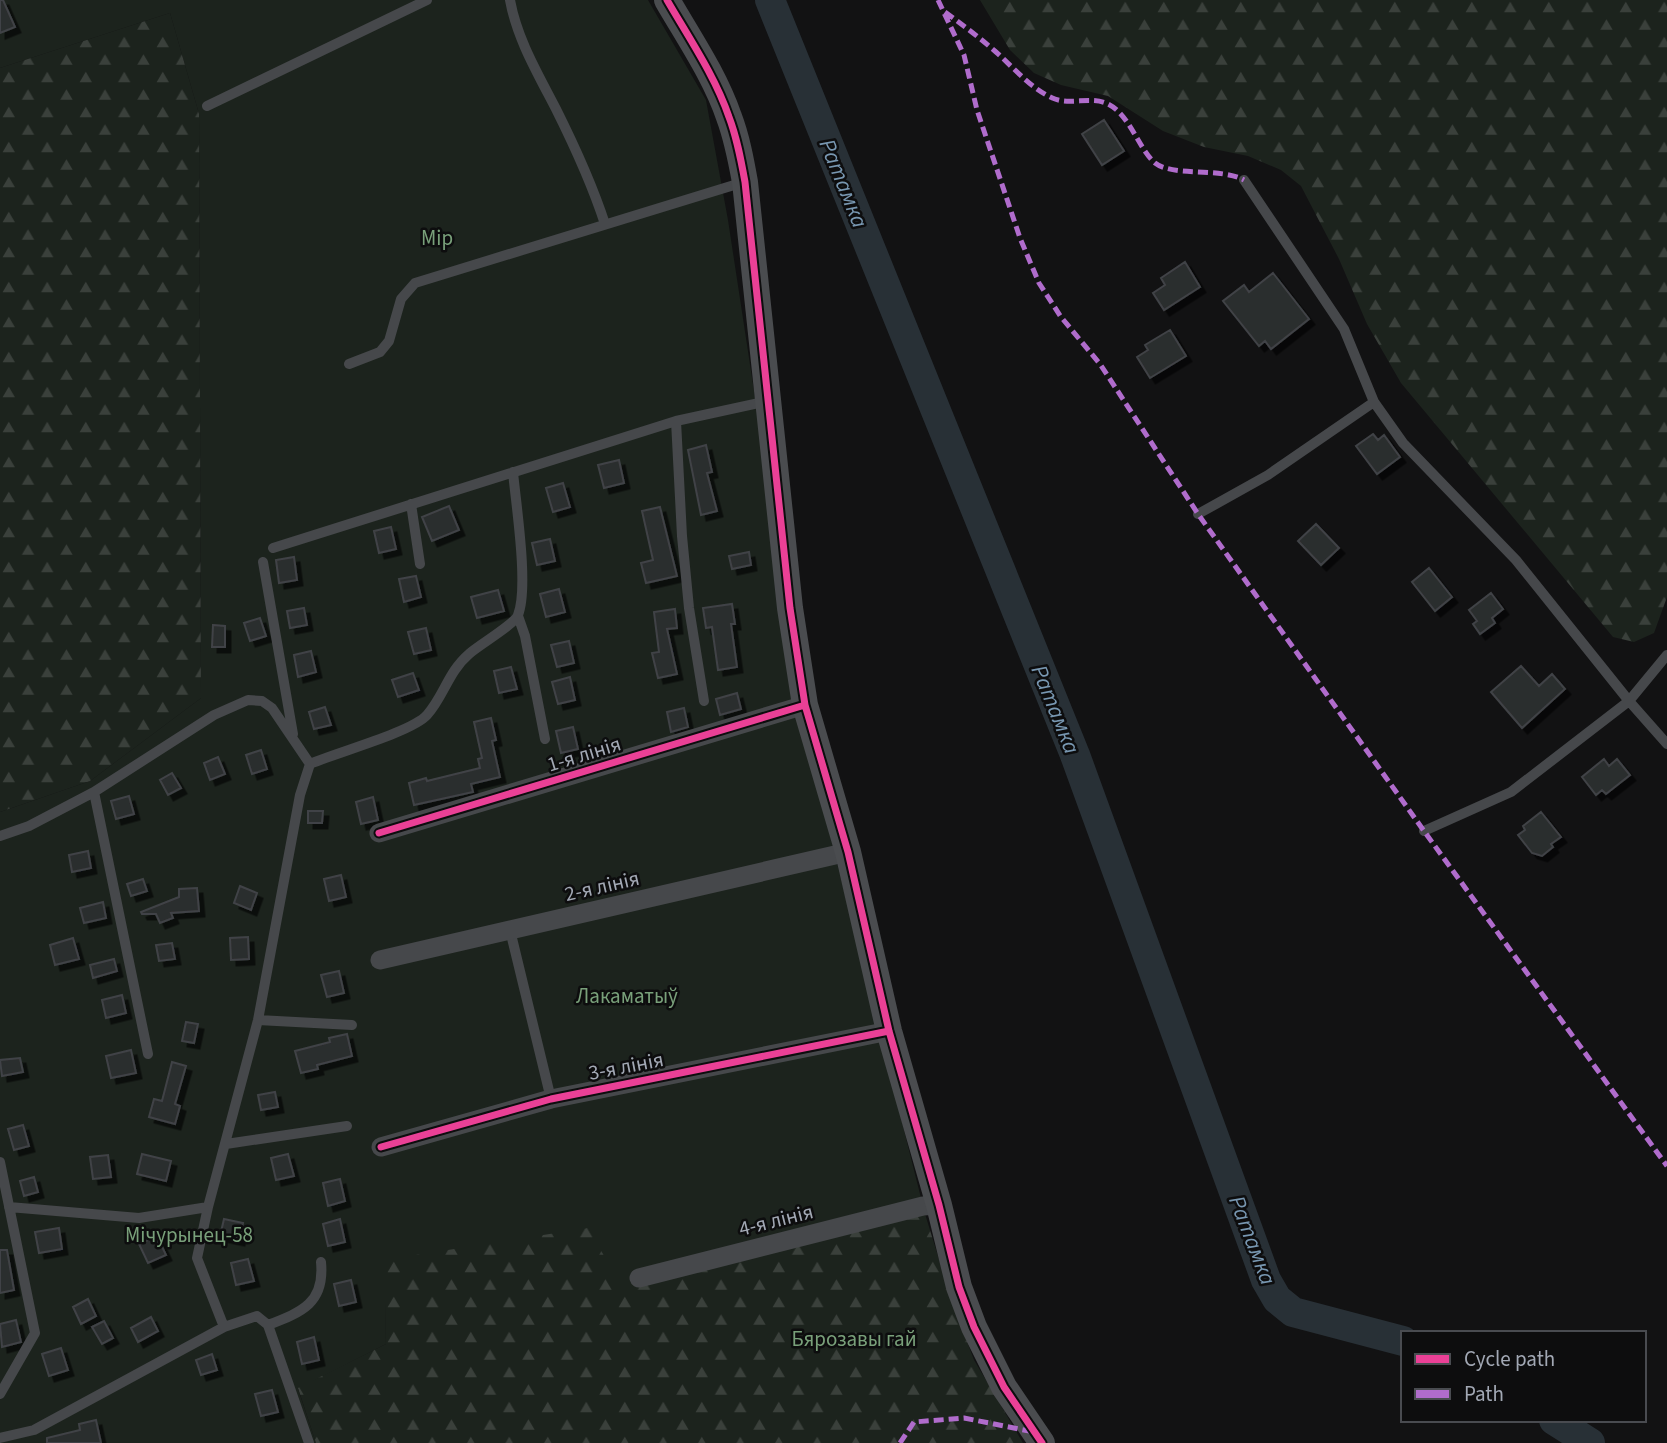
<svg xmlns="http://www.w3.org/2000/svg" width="1667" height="1443" viewBox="0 0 1667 1443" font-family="'Source Sans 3',sans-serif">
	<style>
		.green { fill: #1c231d }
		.forest { fill: url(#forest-firs) }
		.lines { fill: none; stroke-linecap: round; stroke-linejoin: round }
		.river { stroke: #283036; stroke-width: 30 }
		.building { fill: #2c2d2e; stroke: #404346; stroke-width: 2; filter: url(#shadow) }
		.lane { stroke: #46484b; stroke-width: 10 }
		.street { stroke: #46484b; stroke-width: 19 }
		.secondary { stroke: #4a4c4f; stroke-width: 26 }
		.quiet { stroke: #b06ccc; stroke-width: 5; stroke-dasharray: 10 5; stroke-linecap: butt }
		.cycleway-casing { stroke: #0d0d0e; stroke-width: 11 }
		.cycleway { stroke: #ea4096; stroke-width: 7 }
		.labels { text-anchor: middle; stroke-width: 5; stroke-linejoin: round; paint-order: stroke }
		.park-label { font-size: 21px; fill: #79a07a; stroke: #0d0d0e }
		.street-label { font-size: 21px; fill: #a2a8b4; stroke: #0d0d0e }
		.water-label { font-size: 23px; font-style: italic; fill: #7897b1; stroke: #0d0d0e }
	</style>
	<defs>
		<pattern id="forest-firs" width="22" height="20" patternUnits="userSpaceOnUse" patternTransform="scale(1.75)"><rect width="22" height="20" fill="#1c231d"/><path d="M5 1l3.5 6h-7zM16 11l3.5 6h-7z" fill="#3a403b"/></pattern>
		<filter id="shadow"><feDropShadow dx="5.5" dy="5.5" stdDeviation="0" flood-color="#0009"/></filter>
	</defs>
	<rect width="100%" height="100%" fill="#121213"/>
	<path class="green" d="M0 0H648L706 100 728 220 758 417 797 703 925 1214 621 1288 385 1273 386 1344 298 1389 316 1443H0V812L90 781 201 698 199 114 170 13 0 68Z"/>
	<path class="forest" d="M980 0H1667V597L1654 633 1634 642 1613 637 1401 383 1367 324 1339 259 1301 186 1281 170 1248 156 1204 147 1163 131 1108 96 1061 85 1034 73 1010 50Z
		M170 13 199 114 201 698 90 781 0 812V68Z
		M925 1214 954 1308 974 1360 1023 1443H316L298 1388 386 1344 384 1260 588 1228 622 1287Z"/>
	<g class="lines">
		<path class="river" d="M770 0 1075 755 1266 1280 1277 1299 1293 1312 1403 1341
			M1554 1420 1590 1443"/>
	</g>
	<path class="building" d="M0 0H3L15 27 0 33Z
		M1104 120 1124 151 1102 165 1082 134Z
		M1185 262 1200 287 1164 310 1153 293 1165 285 1161 278Z
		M1273 273 1309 319 1271 349 1265 341 1259 346 1223 301 1244 285 1249 292Z
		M1170 330 1186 356 1150 378 1137 357 1148 350 1145 345Z
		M1373 434 1378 440 1384 435 1400 457 1377 474 1356 446Z
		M706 445 712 472 707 473 717 511 701 515 688 450Z
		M619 460 624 483 604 488 598 465Z
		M563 483 570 507 553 512 546 488Z
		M449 506 459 530 432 541 422 517Z
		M660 507 677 576 646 583 641 563 653 560 642 511Z
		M1316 524 1339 548 1321 565 1298 541Z
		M391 527 396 549 379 553 374 531Z
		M550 539 555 561 537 565 532 543Z
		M749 552 751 565 732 569 729 556Z
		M294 557 297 580 279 583 276 560Z
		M1429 568 1452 597 1435 611 1412 582Z
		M416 576 421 597 404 602 399 579Z
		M559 589 565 612 546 617 540 594Z
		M498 590 504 611 477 618 471 597Z
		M1491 593 1503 609 1492 618 1495 623 1480 634 1473 624 1477 621 1469 610Z
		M732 604 735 624H731L737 667 718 670 712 627 706 628 703 608Z
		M304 608 307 625 290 628 287 611Z
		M675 609 677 628 667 629 677 674 658 678 652 653 659 652 654 612Z
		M260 618 266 636 250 641 244 623Z
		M213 625 225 626V647H212Z
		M426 628 431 650 414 654 408 632Z
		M569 641 574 663 557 667 551 645Z
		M311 651 316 672 298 677 294 655Z
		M1521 666 1539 686 1552 674 1565 689 1522 728 1491 692Z
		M511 667 517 689 499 693 494 671Z
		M413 673 419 690 398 697 392 680Z
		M570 677 575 700 558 704 552 682Z
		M737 693 741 709 720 715 716 699Z
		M325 707 331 725 314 729 309 712Z
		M684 708 688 727 671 732 667 712Z
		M491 718 496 740 492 741 500 777 471 784 473 792 414 805 409 783 426 778 427 781 480 768 478 759 482 758 474 722Z
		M573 727 578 749 561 753 556 731Z
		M261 750 267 769 252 774 246 755Z
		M218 757 225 774 210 780 204 763Z
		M1604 759 1609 766 1617 759 1630 775 1606 794 1602 790 1596 795 1582 777Z
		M172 773 181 788 168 795 160 780Z
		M129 796 134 814 116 819 111 801Z
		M373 797 378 820 361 824 356 802Z
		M308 811H323L322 823H308Z
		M1541 812 1561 837 1551 844 1553 847 1542 856 1532 853 1518 835 1525 830 1523 826Z
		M88 851 91 868 72 872 69 855Z
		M341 875 346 897 329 901 324 879Z
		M143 879 147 891 131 896 127 884Z
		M240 886 257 893 251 910 234 903Z
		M197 888 199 911 171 913 173 918 160 923 156 914H142L141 912 179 897V889Z
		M103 902 106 918 84 923 80 908Z
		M248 937 249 959 231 960 230 938Z
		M73 938 79 959 55 965 50 945Z
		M172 943 175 959 159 961 156 945Z
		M114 959 117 971 93 978 90 965Z
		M339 971 344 993 327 997 321 975Z
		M122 995 126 1013 106 1018 102 1000Z
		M186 1022 198 1024 194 1043 182 1041Z
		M347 1034 352 1056 317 1065 318 1069 301 1073 295 1051 330 1042 329 1038Z
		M131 1050 136 1073 111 1078 106 1056Z
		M20 1058 23 1072 2 1076 0 1060Z
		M172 1062 186 1066 175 1104 180 1106 175 1124 149 1117 154 1099 162 1101Z
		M275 1092 278 1107 261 1110 258 1095Z
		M23 1125 29 1146 14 1150 8 1129Z
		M142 1154 171 1161 166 1181 137 1174Z
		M288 1154 294 1176 276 1180 271 1158Z
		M108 1155 111 1177 93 1179 90 1157Z
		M34 1177 38 1192 24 1196 20 1181Z
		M340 1179 345 1201 328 1206 323 1183Z
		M224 1219 243 1223 239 1240 220 1236Z
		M340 1219 345 1242 328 1246 323 1224Z
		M59 1228 62 1249 39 1253 35 1232Z
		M157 1236 166 1255 148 1263 139 1244Z
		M0 1250H7L14 1290 0 1293Z
		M248 1259 254 1281 236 1285 231 1263Z
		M351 1280 356 1302 339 1306 334 1284Z
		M88 1299 96 1316 81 1324 73 1307Z
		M151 1317 158 1331 138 1342 131 1328Z
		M16 1320 21 1342 2 1347 0 1324Z
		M104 1321 113 1338 102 1344 92 1327Z
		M314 1337 319 1360 302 1364 297 1342Z
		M61 1348 68 1370 49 1376 42 1354Z
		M212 1354 217 1370 201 1375 196 1360Z
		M272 1390 278 1412 261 1416 255 1394Z
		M96 1420 101 1443H47V1438L80 1430 79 1424Z"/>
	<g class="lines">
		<path class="lane" d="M510 0C517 39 538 74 556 109 575 147 592 184 605 224
			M207 106 427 0
			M1244 180 1344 329 1374 402 1403 443 1516 560 1629 701 1667 744
			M349 364 380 352 389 341 401 299 415 283 744 182
			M676 421 682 536 689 608 704 701
			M411 504 420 564
			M1198 514 1268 475 1374 402
			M273 548 676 421 768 401
			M263 562 293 734
			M518 616 525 636 545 739
			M1424 831 1511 792 1629 701 1667 655
			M0 836 29 826 94 792
			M510 930 551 1099
			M258 1020 352 1025
			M148 1054 94 792 214 715 248 700 262 701 272 708 310 764
			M226 1144 347 1126
			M0 1162 35 1333 0 1394
			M9 1207 139 1218 208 1207 258 1020 300 795 310 764C335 753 412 732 427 715 444 696 448 672 469 654 479 645 515 624 518 615 529 587 516 505 513 472
			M208 1207 197 1258 224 1327 257 1316 268 1325 309 1443
			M268 1325C302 1312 325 1303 321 1262
			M0 1438 34 1430 224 1327"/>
		<path class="street" d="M379 833 805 705
			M380 960 848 852
			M381 1147 551 1099 889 1031
			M639 1278 923 1206 939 1205"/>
		<path class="secondary" d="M667 0C689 38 715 76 729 117 737 138 741 160 745 182L790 608 805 705 848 852 889 1031 939 1205 959 1287 974 1327 1004 1387 1042 1443"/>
		<path class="quiet" d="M938 0 964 55 977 110 1020 238 1039 283 1061 317 1100 364 1198 514 1424 831 1667 1166
			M945 12C963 25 980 38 996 52 1014 68 1032 90 1055 99 1071 105 1092 96 1108 104 1130 115 1138 148 1155 163 1173 177 1220 167 1244 180
			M900 1443 914 1422 964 1418 1034 1432"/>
		<g class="cycleway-casing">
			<path id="cycleway" d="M667 0C689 38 715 76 729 117 737 138 741 160 745 182L790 608 805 705 848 852 889 1031 939 1205 959 1287 974 1327 1004 1387 1042 1443
				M379 833 805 705
				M381 1147 551 1099 889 1031"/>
		</g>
		<use href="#cycleway" class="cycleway"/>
	</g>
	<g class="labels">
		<g class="park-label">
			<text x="437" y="245">Мір</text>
			<text x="627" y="1003">Лакаматыў</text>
			<text x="189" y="1242">Мічурынец-58</text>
			<text x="854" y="1346">Бярозавы гай</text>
		</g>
		<g class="street-label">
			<text transform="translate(584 754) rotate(-17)" y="7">1-я лінія</text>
			<text transform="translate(602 886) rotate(-13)" y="7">2-я лінія</text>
			<text transform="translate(626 1066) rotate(-11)" y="7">3-я лінія</text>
			<text transform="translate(776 1220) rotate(-14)" y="7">4-я лінія</text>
		</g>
		<g class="water-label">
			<text transform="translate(844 183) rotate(68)" y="8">Ратамка</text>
			<text transform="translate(1056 709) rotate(68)" y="8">Ратамка</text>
			<text transform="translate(1253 1240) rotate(69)" y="8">Ратамка</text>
		</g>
	</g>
	<rect x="1401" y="1331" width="245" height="91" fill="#0d0d0e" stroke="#494b50" stroke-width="2"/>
	<rect x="1415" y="1354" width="35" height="10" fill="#ea4096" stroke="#494b50" stroke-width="2"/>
	<text x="1464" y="1366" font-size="21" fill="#a2a8b4">Cycle path</text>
	<rect x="1415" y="1389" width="35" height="10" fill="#b06ccc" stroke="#494b50" stroke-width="2"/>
	<text x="1464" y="1401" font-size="21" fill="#a2a8b4">Path</text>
</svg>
